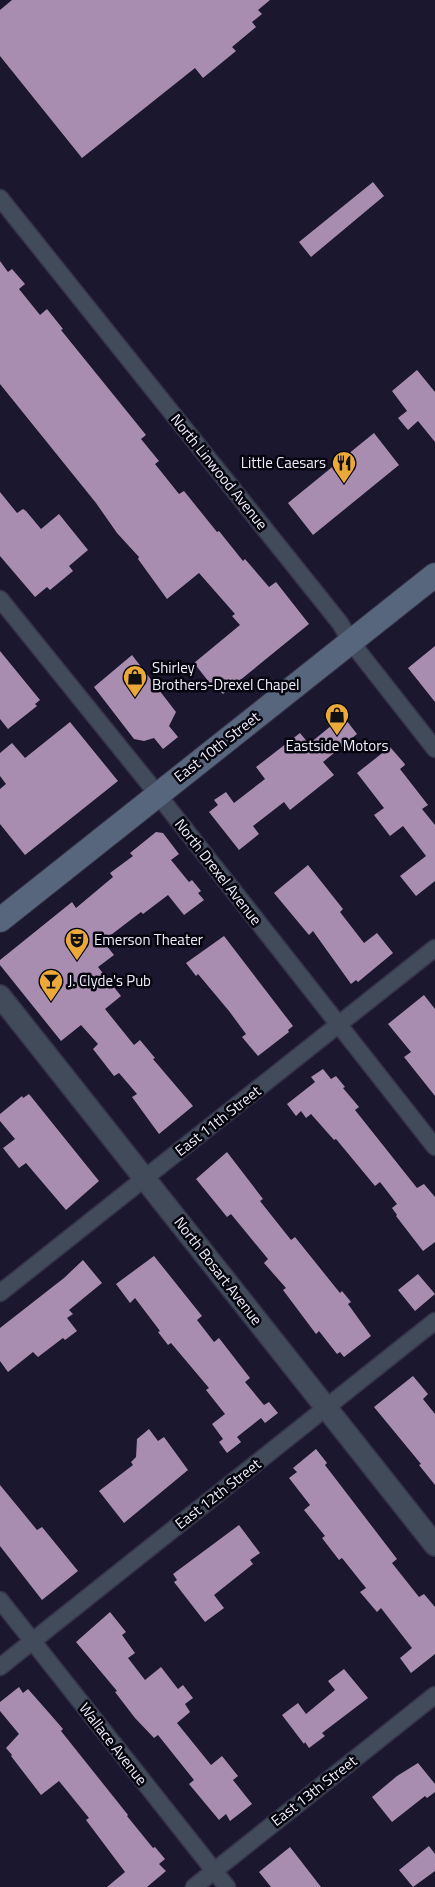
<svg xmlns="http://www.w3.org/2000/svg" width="435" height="1887" viewBox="0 0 435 1887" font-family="'Titillium Web',sans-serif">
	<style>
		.building { fill: #a98db1 }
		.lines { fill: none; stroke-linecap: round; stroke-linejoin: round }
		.minor-casing { stroke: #343148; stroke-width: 19 }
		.tertiary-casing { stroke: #343148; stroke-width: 24 }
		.secondary-casing { stroke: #343148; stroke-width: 26 }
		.minor { stroke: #424b5a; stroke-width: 16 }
		.tertiary { stroke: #424b5a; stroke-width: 21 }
		.secondary { stroke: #57667d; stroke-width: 24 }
		.labels { text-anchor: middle; stroke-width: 5; stroke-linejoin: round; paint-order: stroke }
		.poi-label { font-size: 15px; fill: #eeedfd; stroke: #06050e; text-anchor: start }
		.street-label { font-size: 15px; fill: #eeedfd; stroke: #06050e }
	</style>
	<rect width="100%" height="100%" fill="#1b172f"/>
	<path class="building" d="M12 0H270L258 10 262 14 252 22 256 27 232 47 236 51 203 78 195 68 82 158 0 56V10Z
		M373 182 384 196 311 257 299 242Z
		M0 261 8 272 12 269 25 284 19 289 40 315 47 309 63 329 61 330 146 435 141 439 159 461 155 464 179 494 184 491 217 532 219 531 243 561 245 559 269 587 276 582 309 624 223 694 218 689 216 691 194 663 240 625 232 616 235 614 199 573 167 599 138 559 139 557 117 533 96 503 0 384Z
		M417 370 435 392V442L418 421 408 430 398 418 407 411 392 391Z
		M374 433 399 465 313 535 288 503Z
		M0 492 17 513 23 509 26 511 41 529 59 514 88 550 69 566 73 571 50 590 47 587 35 597 0 556Z
		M435 646V702L408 668Z
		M0 651 40 700 35 704 37 706 8 729 0 719Z
		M132 655 176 712 169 726 178 737 163 749 154 738 144 741 134 739 94 687Z
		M343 716 357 734 323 762 334 775 290 810 284 802 253 826 259 834 239 850 209 812 218 805 214 800 226 792 234 803 265 779 256 767 300 733 309 744Z
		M70 722 118 781 25 855 0 824V789L6 784 0 776V753L12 743 25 758Z
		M390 747 404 763 405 765 400 769 428 805 422 809 435 825V881L416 896 400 876 426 856 403 826 390 836 374 815 384 808 357 773Z
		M156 832 163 833 179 854 171 860 189 882 192 880 201 891 198 893 204 900 184 915 168 895 143 914 141 912 103 941 114 955 98 967 121 996 105 1009 134 1045 140 1040 155 1058 153 1059 193 1106 159 1134 132 1097 137 1094 119 1073 114 1076 93 1049 98 1044 81 1025 61 1041 0 965V960L72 902 76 908 113 877 110 873 133 856 130 853Z
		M308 865 343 909 340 912 364 943 377 933 393 953 358 982 356 980 351 984 313 931 309 935 274 893Z
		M224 936 293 1026 288 1030 289 1032 258 1056 242 1037 246 1034 229 1011 198 974 196 976 186 963Z
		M424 995 435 1009V1096L404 1057 411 1052 388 1024Z
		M323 1069 331 1079 336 1076 345 1087 343 1088 359 1107 355 1110 417 1188 424 1184 435 1197V1242L423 1251 396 1216 397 1215 392 1208 397 1204 380 1182 375 1186 336 1139 334 1140 311 1114 306 1118 301 1111 296 1116 287 1104 315 1082 311 1077Z
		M29 1094 99 1181 66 1210 26 1163 19 1168 3 1148 15 1139 0 1121V1114L22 1096 23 1098Z
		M227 1152 263 1199 260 1201 291 1240 295 1237 340 1293 342 1291 351 1302 348 1304 371 1336 344 1357 340 1352 337 1354 319 1331 316 1334 283 1290 286 1288 264 1263 268 1259 231 1214 227 1217 196 1179Z
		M154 1256 202 1316 197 1320 214 1342 219 1338 250 1378 245 1382 264 1405 269 1402 278 1413 265 1423 261 1418 237 1437 241 1442 227 1453 219 1442 223 1439 212 1424 225 1414 206 1390 209 1388 171 1343 168 1345 158 1332 160 1331 135 1298 130 1303 116 1284Z
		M83 1260 102 1283 69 1310 73 1314 67 1318 77 1331 65 1340 63 1338 38 1357 33 1352 8 1372 0 1361V1328L64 1278Z
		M418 1274 435 1294 415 1311 398 1290Z
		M413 1376 428 1394 423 1399 435 1414V1485L419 1465 421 1464 374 1407Z
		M149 1429 158 1441 164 1437 188 1470 124 1523 99 1491 133 1465 131 1462 136 1457 137 1439Z
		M316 1449 327 1463 325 1465 397 1559 392 1563 419 1597 424 1594 435 1607V1654L411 1673 400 1658 412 1648 381 1608 377 1612 360 1592 366 1588 342 1558 339 1560 322 1538 325 1536 304 1510 310 1505 289 1478 297 1472 293 1468Z
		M0 1485 37 1530 42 1527 78 1571 42 1600 0 1546Z
		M239 1525 260 1553 250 1560 253 1564 214 1595 224 1608 205 1622 174 1582 177 1580 173 1574Z
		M110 1612 126 1632 122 1635 135 1653 128 1658 145 1680 161 1667 178 1689 183 1685 193 1698 185 1704 190 1712 177 1723 211 1765 222 1756 238 1776 233 1780 252 1804 230 1821 226 1814 219 1820 189 1784 194 1780 158 1735 154 1738 135 1718 115 1692 117 1691 76 1642Z
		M344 1669 368 1698 322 1733 325 1736 309 1748 305 1742 304 1744 282 1715 298 1703 306 1714 335 1690 328 1681Z
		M19 1687 23 1693 28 1689 50 1714 63 1729 61 1731 128 1815 127 1816 153 1848 155 1847 165 1859 159 1864 166 1871 147 1887H107L125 1872 86 1820 89 1818 59 1781 41 1795 11 1756 12 1755 6 1748 19 1734 0 1711V1702Z
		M418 1763 435 1784V1792L427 1798 425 1796 392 1822 372 1797 397 1776Z
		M429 1846 435 1854V1871L413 1887 399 1870Z
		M290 1847 321 1887H271L259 1872Z"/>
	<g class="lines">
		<g class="minor-casing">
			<path id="minor" d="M0 198 340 623 351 642 435 749
				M0 599 151 786 435 1147
				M0 1293 435 948
				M0 1600 227 1887
				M0 1667 435 1321
				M194 1887 435 1695"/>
		</g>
		<g class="tertiary-casing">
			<path id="tertiary" d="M0 996 435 1545"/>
		</g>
		<g class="secondary-casing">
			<path id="secondary" d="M0 920 435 575"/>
		</g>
		<use href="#minor" class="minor"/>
		<use href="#tertiary" class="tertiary"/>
		<use href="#secondary" class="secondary"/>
	</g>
	<defs>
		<g id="restaurant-pin" transform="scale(1.25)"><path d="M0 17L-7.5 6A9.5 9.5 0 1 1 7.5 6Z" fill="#eba93a" stroke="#06050e"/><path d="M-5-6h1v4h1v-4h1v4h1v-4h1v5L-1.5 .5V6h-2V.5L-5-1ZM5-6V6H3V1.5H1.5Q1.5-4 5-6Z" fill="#111"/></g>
		<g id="shop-pin" transform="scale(1.25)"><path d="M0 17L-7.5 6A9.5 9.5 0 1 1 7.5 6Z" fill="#eba93a" stroke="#06050e"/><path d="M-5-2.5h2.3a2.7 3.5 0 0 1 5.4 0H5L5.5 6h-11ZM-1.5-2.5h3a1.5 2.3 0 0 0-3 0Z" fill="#111"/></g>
		<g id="theatre-pin" transform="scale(1.25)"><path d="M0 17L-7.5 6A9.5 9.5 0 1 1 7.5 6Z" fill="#eba93a" stroke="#06050e"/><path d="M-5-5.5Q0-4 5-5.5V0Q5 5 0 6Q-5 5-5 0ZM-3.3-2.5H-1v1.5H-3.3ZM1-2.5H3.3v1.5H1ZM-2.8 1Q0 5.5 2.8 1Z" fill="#111"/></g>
		<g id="bar-pin" transform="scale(1.25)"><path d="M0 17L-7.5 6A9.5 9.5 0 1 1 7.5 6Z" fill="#eba93a" stroke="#06050e"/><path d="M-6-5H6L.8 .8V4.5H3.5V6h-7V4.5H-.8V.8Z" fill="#111"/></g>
	</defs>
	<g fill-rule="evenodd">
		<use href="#restaurant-pin" x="344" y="463"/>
		<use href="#shop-pin" x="135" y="677"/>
		<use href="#shop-pin" x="337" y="715"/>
		<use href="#theatre-pin" x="77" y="940"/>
		<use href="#bar-pin" x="51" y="981"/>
	</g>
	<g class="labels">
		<g class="poi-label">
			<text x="326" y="468" text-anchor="end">Little Caesars</text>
			<text x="152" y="673">Shirley<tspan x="152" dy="17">Brothers-Drexel Chapel</tspan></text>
			<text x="337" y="751" text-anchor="middle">Eastside Motors</text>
			<text x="94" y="945">Emerson Theater</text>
			<text x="68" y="986">J. Clyde's Pub</text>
		</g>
		<g class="street-label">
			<text transform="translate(219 472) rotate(51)" y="5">North Linwood Avenue</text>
			<text transform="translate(217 747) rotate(-38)" y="5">East 10th Street</text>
			<text transform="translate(218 872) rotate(52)" y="5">North Drexel Avenue</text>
			<text transform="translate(218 1121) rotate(-38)" y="5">East 11th Street</text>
			<text transform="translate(218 1271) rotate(52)" y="5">North Bosart Avenue</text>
			<text transform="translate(218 1494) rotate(-38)" y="5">East 12th Street</text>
			<text transform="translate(113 1744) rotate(52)" y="5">Wallace Avenue</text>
			<text transform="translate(314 1791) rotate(-38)" y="5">East 13th Street</text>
		</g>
	</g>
</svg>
